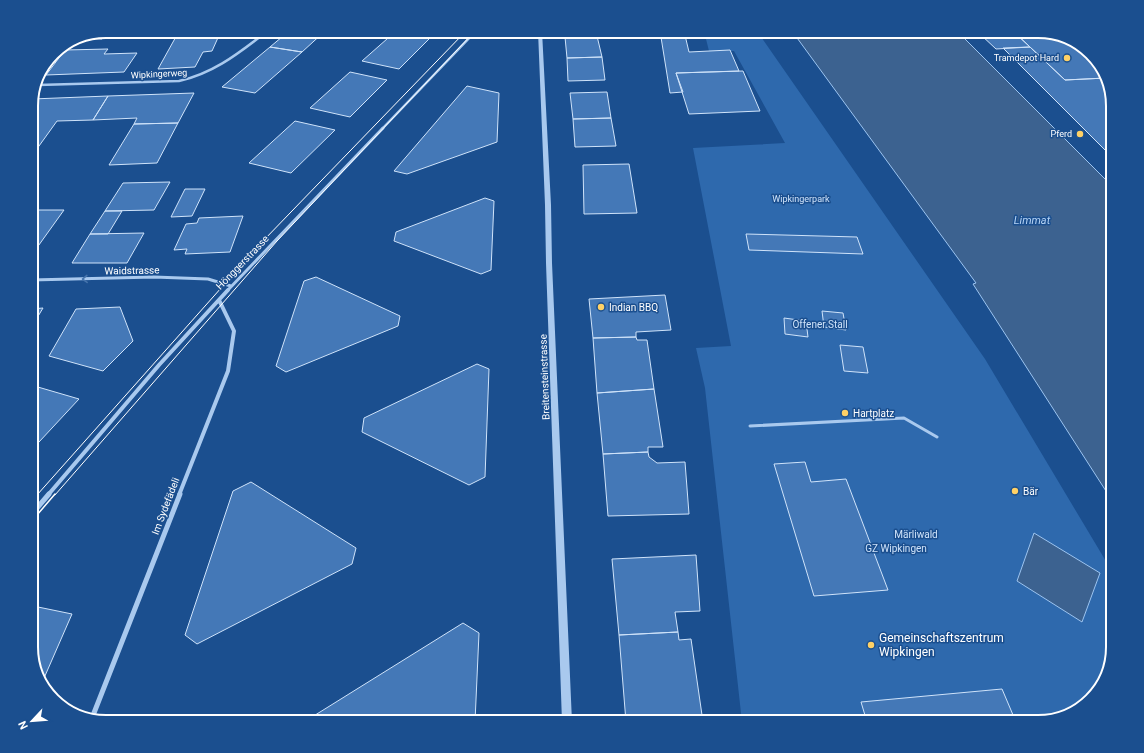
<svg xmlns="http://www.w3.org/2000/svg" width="1144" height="753" viewBox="0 0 1144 753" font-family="Roboto,sans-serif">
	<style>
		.green { fill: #2e69ad }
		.water { fill: #3c6290; stroke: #9cc4f0 }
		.building { fill: #4478b7; stroke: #cfe3fa }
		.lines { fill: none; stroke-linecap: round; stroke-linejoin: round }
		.service { stroke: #a9c9ee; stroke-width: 3 }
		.minor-far3 { stroke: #a9c9ee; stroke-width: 2.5 }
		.minor-far2 { stroke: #a9c9ee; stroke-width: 3 }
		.minor-far1 { stroke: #a9c9ee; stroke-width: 4 }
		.minor { stroke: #a9c9ee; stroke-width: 5 }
		.tertiary { fill: #a9c9ee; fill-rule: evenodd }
		.tram-far1 { stroke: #fff; stroke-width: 1 }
		.tram { stroke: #fff; stroke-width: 1.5 }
		.oneway { stroke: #4674ac }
		.poi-dot { fill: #ffd166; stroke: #1b4f8f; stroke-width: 1.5 }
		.labels { text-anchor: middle; stroke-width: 3; stroke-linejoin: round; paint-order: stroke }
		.far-poi-label { font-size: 9px; fill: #fff; stroke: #1b4f8f; text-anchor: end }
		.far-street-label { font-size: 9px; fill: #fff; stroke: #1b4f8f }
		.far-park-label { font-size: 9px; fill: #cfe3fa; stroke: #1b4f8f }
		.street-label { font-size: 10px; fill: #fff; stroke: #1b4f8f }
		.poi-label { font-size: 10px; fill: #fff; stroke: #1b4f8f; text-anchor: start }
		.park-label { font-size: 10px; fill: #cfe3fa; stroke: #1b4f8f }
		.water-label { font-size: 11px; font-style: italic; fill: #b5d3f5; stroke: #1b4f8f }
		.near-poi-label { font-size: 12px; fill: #fff; stroke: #1b4f8f; text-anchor: start }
		.rim { fill: none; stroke: #fff; stroke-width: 2 }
	</style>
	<rect width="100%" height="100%" fill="#1b4f8f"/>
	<path class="green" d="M704 31H757L985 359 1113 573V648L1101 689 1075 712 1039 722H742L705 388 696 348 731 346 693 148 785 143 734 51H709Z"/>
	<path class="water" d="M792 31H957L1113 187V502L973 284 976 283Z
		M1034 533 1100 573 1082 622 1017 581Z"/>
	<path class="building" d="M106 31H111L102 39 75 38Z
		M221 31 212 51 203 52 195 67 158 69 178 33Z
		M289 31H325L302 52 270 47Z
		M396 31 431 37 399 69 362 61Z
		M660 31H684L689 52 730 50 739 71 676 73 683 92 670 93Z
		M979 31H1013L1030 47 996 49 980 34Z
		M1013 31H1038L1080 43 1103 69 1106 78 1065 80Z
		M597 36 602 57 567 58 565 37Z
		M270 47 302 52 255 93 222 87Z
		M1030 47 1065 80 1106 78 1113 105V158L1003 48Z
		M108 49 104 54 137 53 124 72 46 75 65 50Z
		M602 57 605 80 568 81 567 58Z
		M743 71 760 111 689 114 676 73Z
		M350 72 387 80 350 117 310 108Z
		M467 86 499 93 497 142 407 174 394 171Z
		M607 92 611 118 573 119 570 93Z
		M194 93 178 123 134 124 137 118 93 120 108 96Z
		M108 96 93 120 57 121 39 146 31 147 32 99Z
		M611 118 616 146 575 147 573 119Z
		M295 121 335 130 291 173 249 163Z
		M178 123 157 163 109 165 134 124Z
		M39 146 31 157V147Z
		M629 164 637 213 584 214 583 165Z
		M170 182 154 210 105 211 123 183Z
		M185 189H205L192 216 171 217Z
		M485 198 494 201 491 270 481 274 394 241 396 232Z
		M31 210H64L31 256Z
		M105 211H122L108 234H90Z
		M243 216 230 252 185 254 187 249 174 250 186 224 197 223 199 218Z
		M144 233 127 263H72L90 234Z
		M746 234 857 237 863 254 749 250Z
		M316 277 400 316 398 326 286 372 276 366 304 281Z
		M665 295 671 330 636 332V337L593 338 589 299Z
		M120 307 133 341 103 371 49 356 76 309Z
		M43 308 31 328V309Z
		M822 311 843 313 846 330 824 327Z
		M784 318 806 321 808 337 785 334Z
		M636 337 637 340H647L654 389 597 393 593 338Z
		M840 345 863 347 868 373 844 371Z
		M477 364 489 369 485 477 469 485 362 432 364 418Z
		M31 385 79 399 39 442 31 440Z
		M654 389 663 447H648V452L603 454 597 393Z
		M31 440 39 442 31 451Z
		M648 452 649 457 657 463 685 462 689 514 608 516 603 454Z
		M805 462 811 482 846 479 888 590 814 596 774 464Z
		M251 482 356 548 352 564 197 644 185 635 233 491Z
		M696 555 700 611 675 612 678 632 619 635 612 559Z
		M38 607 72 614 41 685 31 652V616Z
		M463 623 479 633 475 722H312V717Z
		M678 632 679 640 691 639 703 722H626L619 635Z
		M1002 689 1016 722H867L861 702Z"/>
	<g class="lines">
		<path class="service" d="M750 426 904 418 937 437"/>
		<path class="minor-far3" d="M38 85 179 81C211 74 235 56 261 36L265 31
			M382 129 476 31"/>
		<path class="minor-far2" d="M31 280 154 277 208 279 231 286
			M227 291 383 128"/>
		<path class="minor-far1" d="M48 495 159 365 228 290
			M179 495 228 371 234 331 219 300"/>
		<path class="minor" d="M31 515 49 494
			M92 718 180 494"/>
		<path class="tertiary" d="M538 31H542L551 205 552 263 572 722H562L546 263 545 205Z"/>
		<path class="tram-far1" d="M37 495 262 242 466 31
			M55 495 277 241 475 31"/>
		<path class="tram" d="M31 502 38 494
			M31 522 55 494"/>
	</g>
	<defs><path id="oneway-chevron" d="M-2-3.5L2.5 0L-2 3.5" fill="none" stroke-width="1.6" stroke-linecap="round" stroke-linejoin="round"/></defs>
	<use class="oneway" href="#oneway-chevron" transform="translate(85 279) rotate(178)"/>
	<g class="poi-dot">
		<circle cx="1067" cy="58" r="4"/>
		<circle cx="1080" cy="134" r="4"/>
		<circle cx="601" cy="307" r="4"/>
		<circle cx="845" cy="413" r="4"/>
		<circle cx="1015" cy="491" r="4"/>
		<circle cx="871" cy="645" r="4"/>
	</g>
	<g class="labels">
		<g class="far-poi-label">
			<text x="1059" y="61">Tramdepot Hard</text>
			<text x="1072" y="137">Pferd</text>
		</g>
		<g class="far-street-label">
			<text transform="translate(159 74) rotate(-3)" y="3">Wipkingerweg</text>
		</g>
		<g class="far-park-label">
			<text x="801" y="202">Wipkingerpark</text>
		</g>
		<g class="street-label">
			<text transform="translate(242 262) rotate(-46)" y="4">Hönggerstrasse</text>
			<text transform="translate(132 270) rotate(-1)" y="4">Waidstrasse</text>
			<text transform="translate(544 377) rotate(-92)" y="4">Breitensteinstrasse</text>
			<text transform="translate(165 506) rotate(-69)" y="4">Im Sydefädeli</text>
		</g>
		<g class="poi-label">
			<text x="609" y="311">Indian BBQ</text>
			<text x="853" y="417">Hartplatz</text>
			<text x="1023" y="495">Bär</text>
		</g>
		<g class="park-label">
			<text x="820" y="328">Offener Stall</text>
			<text x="916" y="538">Märliwald</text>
			<text x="896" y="552">GZ Wipkingen</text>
		</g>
		<g class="water-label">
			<text x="1032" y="224">Limmat</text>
		</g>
		<g class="near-poi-label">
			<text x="879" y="642">Gemeinschaftszentrum<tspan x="879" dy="14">Wipkingen</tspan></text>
		</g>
	</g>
	<path d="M0 0H1144V753H0ZM106 38H1038A68 68 0 0 1 1106 106V647A68 68 0 0 1 1038 715H106A68 68 0 0 1 38 647V106A68 68 0 0 1 106 38Z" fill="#1b4f8f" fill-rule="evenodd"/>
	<path class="rim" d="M106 38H1038A68 68 0 0 1 1106 106V647A68 68 0 0 1 1038 715H106A68 68 0 0 1 38 647V106A68 68 0 0 1 106 38Z"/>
	<g transform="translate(32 721) rotate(244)" stroke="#1b4f8f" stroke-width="3" paint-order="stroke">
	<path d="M0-3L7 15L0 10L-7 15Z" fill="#ffffff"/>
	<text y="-6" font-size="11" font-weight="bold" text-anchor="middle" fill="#ffffff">N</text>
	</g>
</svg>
